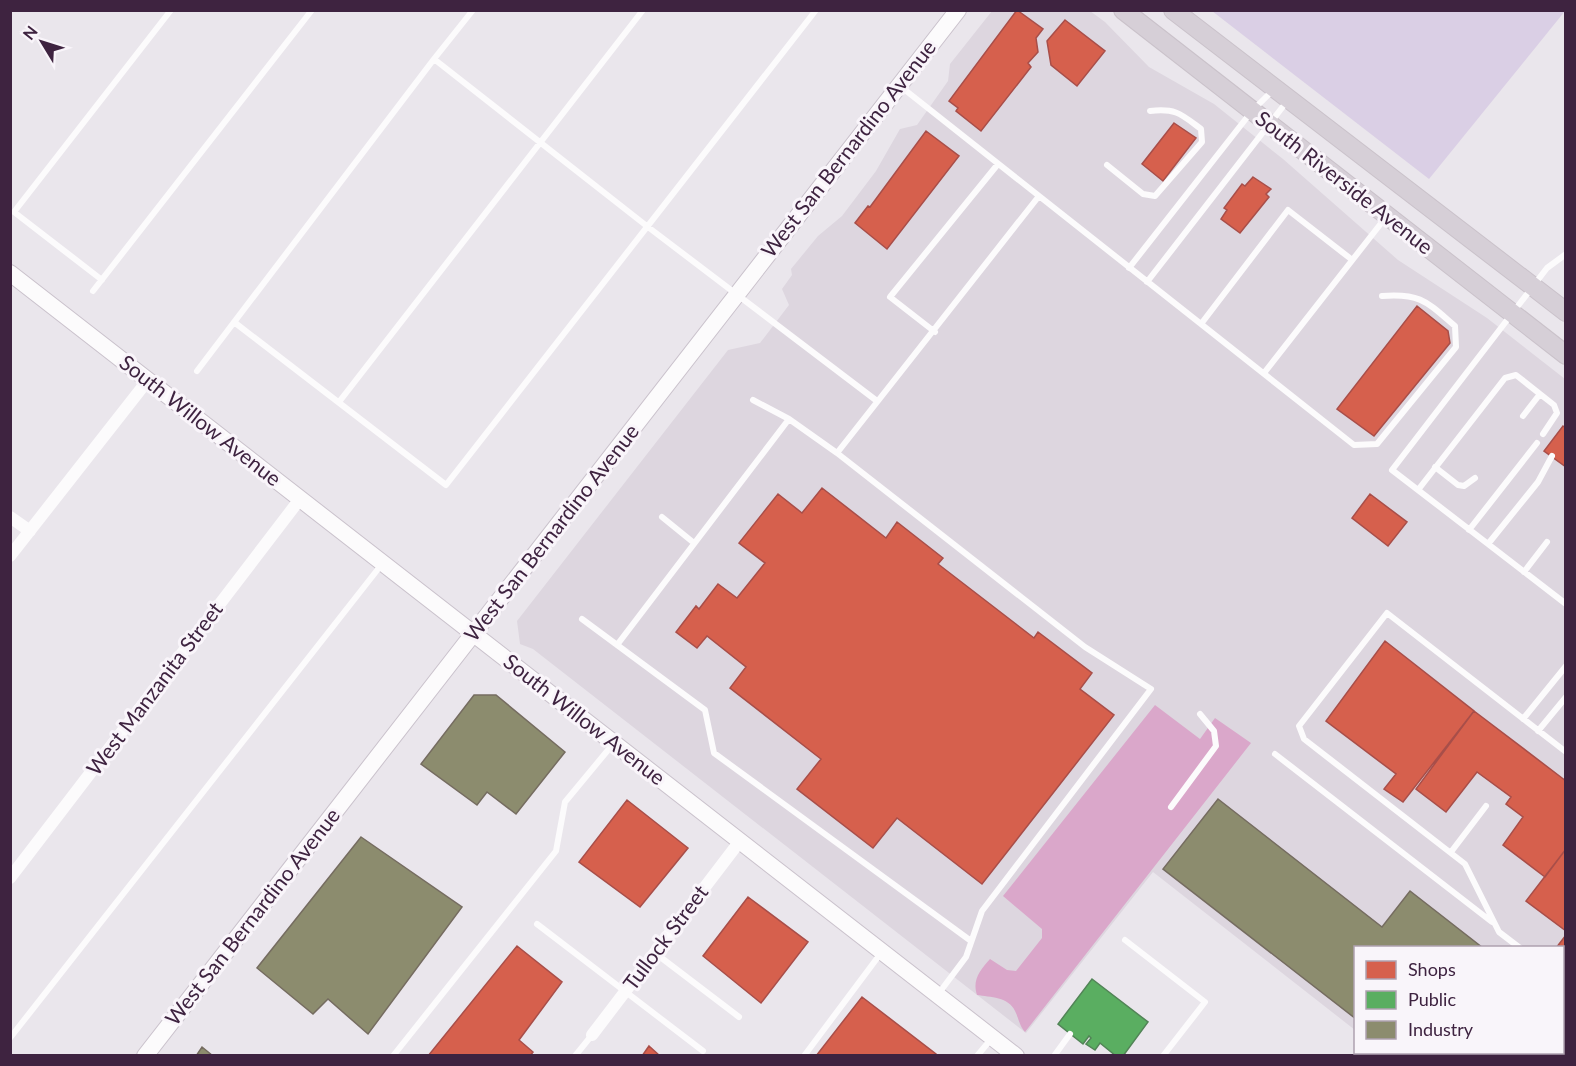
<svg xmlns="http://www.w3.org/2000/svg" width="1576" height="1066" viewBox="0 0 1576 1066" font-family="Lato,sans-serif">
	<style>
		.built { fill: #ddd6df }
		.green { fill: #dacfe5 }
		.water { fill: #daa7ca }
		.shops { fill: #d6604d; stroke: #a84e49; stroke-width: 1.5 }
		.public { fill: #5aae61; stroke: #528457; stroke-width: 1.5 }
		.industry { fill: #8c8c6e; stroke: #756c60; stroke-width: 1.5 }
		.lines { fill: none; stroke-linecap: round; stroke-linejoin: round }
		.secondary-casing { stroke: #cac2cc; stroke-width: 18 }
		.primary-casing { stroke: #cac2ca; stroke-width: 20 }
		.lane { stroke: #fcfbfc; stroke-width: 6 }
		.street { stroke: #fcfbfc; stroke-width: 12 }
		.secondary { stroke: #fcfbfc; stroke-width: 16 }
		.primary { stroke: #d6cfd7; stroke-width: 18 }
		.labels { text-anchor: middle; stroke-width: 6; stroke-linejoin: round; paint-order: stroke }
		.street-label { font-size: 21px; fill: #3e2340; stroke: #f9f5fa }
	</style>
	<rect width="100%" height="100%" fill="#eae6ec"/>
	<path class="built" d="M992 11H1090L1105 22 1149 67 1214 104 1283 159 1398 260 1487 318 1565 379V1055L1388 1056 1384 1053 1562 1052V948H1356L1355 1030 1153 872 1026 1033 533 649 520 644 517 621 728 350 760 343 789 305 782 289 792 275 791 269 818 236 842 216 876 171 900 129 917 125 948 81 950 64Z"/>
	<path class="green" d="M1212 11H1565L1429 179Z"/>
	<path class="water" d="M1155 705 1200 739 1215 718 1251 743 1025 1032C1019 1025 1019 1019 1015 1011 1009 997 990 997 977 995 972 980 980 970 990 959L1007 970 1016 971 1042 938V929L1003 896Z"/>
	<path class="shops" d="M1017 10 1043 29 1036 38 1038 52 1028 63 1031 67 981 131 956 111 958 108 949 101Z
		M1065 20 1105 51 1077 86 1051 65 1047 41Z
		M1174 123 1196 138 1163 181 1142 164Z
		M926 131 959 156 887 249 855 223 868 206 870 207Z
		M1253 177 1271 189 1266 194 1269 197 1240 233 1221 219 1227 210 1224 208 1242 184 1245 186Z
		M1417 306 1448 331 1450 343 1374 436 1337 409Z
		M1563 426 1566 428V467L1544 451Z
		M822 488 886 538 897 522 943 558 938 564 1034 638 1038 632 1092 673 1080 689 1114 715 982 884 897 818 873 848 797 789 821 759 730 688 746 667 707 636 697 648 676 632 696 606 699 609 718 584 737 598 765 563 739 543 778 494 802 513Z
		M1370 494 1407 522 1388 546 1352 518Z
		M1385 641 1474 711 1403 802 1384 789 1396 774 1326 721Z
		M1474 711 1566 781V849L1545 877 1503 845 1523 817 1506 804 1511 797 1477 772 1446 812 1416 789Z
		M627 800 688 848 640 907 579 862Z
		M1566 849V931L1526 901Z
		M748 897 808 942 761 1003 703 956Z
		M1566 935V960L1562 958V948H1556Z
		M517 946 562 982 519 1040 533 1052 530 1056H428Z
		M862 997 936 1054 935 1056H816Z
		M649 1046 660 1056H642Z"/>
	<path class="public" d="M1092 979 1148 1022 1123 1056H1116L1100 1043 1095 1050 1086 1044 1091 1038 1089 1036 1083 1044 1058 1024Z"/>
	<path class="industry" d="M474 695H496L565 752 516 814 487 792 477 805 421 764Z
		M1218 799 1382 927 1410 891 1483 948H1356V1019L1163 869Z
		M361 837 462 907 368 1034 328 999 313 1014 257 968Z
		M202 1047 213 1056H196Z
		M1398 1052H1459L1457 1056H1402Z"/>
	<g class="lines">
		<g class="secondary-casing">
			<path id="secondary" d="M10 273 1016 1056
				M145 1056 958 10"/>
		</g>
		<g class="primary-casing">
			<path id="primary" d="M1123 10 1566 355
				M1173 10 1566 312"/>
		</g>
		<path class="lane" d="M434 59 473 10
			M900 86 1354 445 1377 444 1456 347 1455 326C1427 302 1421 293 1382 296
			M1107 165 1143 194 1155 196 1202 142 1201 129C1181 114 1176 108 1150 111
			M1566 254 1547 268 1392 470 1566 604
			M1129 268 1252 111 1274 89
			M102 280 14 212 171 10
			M1147 282 1288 100
			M93 291 312 10
			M234 322 446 485 816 10
			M1201 324 1288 210 1351 259
			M935 332 890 297 998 164
			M197 371 434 59 648 227 877 401
			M1264 373 1386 217
			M753 400 789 419 837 453
			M339 402 643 10
			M1523 416 1540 394
			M1435 467 1458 485 1464 486 1475 478
			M1418 490 1505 378 1516 375 1554 405 1557 413 1543 434
			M662 517 694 543
			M1469 530 1537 443
			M1488 544 1538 482 1552 456
			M1524 572 1547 542
			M582 619 705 710 714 753 971 941
			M617 645 789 419
			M1523 719 1566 666
			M1538 731 1566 697
			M1275 754 1492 922
			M1171 807 1216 746 1214 731 1200 714
			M1451 852 1486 806
			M537 924 703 1051
			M1125 940 1205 1002 1163 1056
			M1520 948 1499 932 1465 864 1304 739 1299 726 1387 613 1566 752
			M655 953 739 1017
			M1562 980 1566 982
			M939 993 966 957 982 911 1151 689 1085 647 837 453 1039 196
			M10 1038 382 564
			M1562 1038 1566 1034
			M393 1056 556 851 565 802 613 744
			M575 1056 592 1035
			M804 1056 881 953
			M977 1056 992 1038
			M1054 1056 1070 1034
			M1549 1056 1551 1052"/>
		<path class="street" d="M10 517 30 531
			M10 556 148 380
			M10 878 300 499
			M592 1035 740 841"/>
		<use href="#secondary" class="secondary"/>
		<use href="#primary" class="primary"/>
	</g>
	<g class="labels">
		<g class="street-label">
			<text transform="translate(849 149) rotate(-52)" y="7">West San Bernardino Avenue</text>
			<text transform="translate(1344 183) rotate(38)" y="7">South Riverside Avenue</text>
			<text transform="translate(200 421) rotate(38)" y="7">South Willow Avenue</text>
			<text transform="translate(552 533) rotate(-52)" y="7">West San Bernardino Avenue</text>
			<text transform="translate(155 689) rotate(-53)" y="7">West Manzanita Street</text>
			<text transform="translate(584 720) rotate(38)" y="7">South Willow Avenue</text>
			<text transform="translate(253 917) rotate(-52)" y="7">West San Bernardino Avenue</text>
			<text transform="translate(666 938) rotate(-53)" y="7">Tullock Street</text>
		</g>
	</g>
	<rect width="1576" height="1066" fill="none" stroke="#3e2340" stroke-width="24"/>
	<rect x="1354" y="946" width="210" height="108" fill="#f9f5fa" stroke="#aea1b0" stroke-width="1.5"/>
	<rect x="1366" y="961" width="30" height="18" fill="#d6604d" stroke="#aea1b0" stroke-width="1.5"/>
	<text x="1408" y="976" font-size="18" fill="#3e2340">Shops</text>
	<rect x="1366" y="991" width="30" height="18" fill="#5aae61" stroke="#aea1b0" stroke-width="1.5"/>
	<text x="1408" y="1006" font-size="18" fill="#3e2340">Public</text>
	<rect x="1366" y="1021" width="30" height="18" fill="#8c8c6e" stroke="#aea1b0" stroke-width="1.5"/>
	<text x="1408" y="1036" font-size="18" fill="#3e2340">Industry</text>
	<g transform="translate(42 42) rotate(308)" stroke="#f9f5fa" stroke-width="4.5" paint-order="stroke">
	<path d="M0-4.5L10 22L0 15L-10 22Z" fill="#3e2340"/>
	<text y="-9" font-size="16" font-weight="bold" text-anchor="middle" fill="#3e2340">N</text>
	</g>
</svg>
